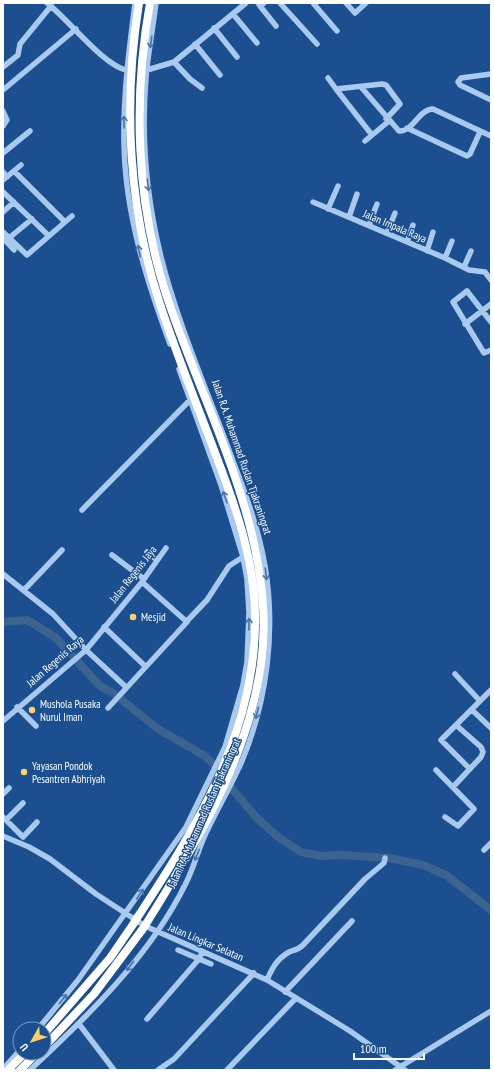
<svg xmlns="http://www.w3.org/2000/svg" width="494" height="1073" viewBox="0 0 494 1073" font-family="'PT Sans Narrow',sans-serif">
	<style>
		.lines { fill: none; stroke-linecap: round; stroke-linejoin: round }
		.river { stroke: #3c6290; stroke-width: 8 }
		.minor { stroke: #a9c9ee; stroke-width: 5.5 }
		.highway { stroke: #fff; stroke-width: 8 }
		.highway-bridge { stroke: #fff; stroke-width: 8 }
		.oneway { stroke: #4674ac }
		.poi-dot { fill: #ffd166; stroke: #1b4f8f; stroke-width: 1.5 }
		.labels { text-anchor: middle; stroke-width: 3; stroke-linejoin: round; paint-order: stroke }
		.street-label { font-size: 11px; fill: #fff; stroke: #1b4f8f }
		.poi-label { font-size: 11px; fill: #fff; stroke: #1b4f8f; text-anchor: start }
	</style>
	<rect width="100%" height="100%" fill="#1b4f8f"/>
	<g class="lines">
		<path class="river" d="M3 622 27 620 55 637 100 686 113 693 158 729 205 756 220 771
			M225 781 257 818 278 837 301 852 321 856 340 855 389 858 423 865 446 875 491 910"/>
		<path class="minor" d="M47 3C68 19 103 65 126 70
			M135 3C129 50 123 96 124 143 125 213 146 279 170 344
			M258 3 260 6 264 3
			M280 3 317 44
			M313 3 337 31
			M346 3 355 13 366 3
			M260 6 276 26
			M233 14 257 43
			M214 28 237 57
			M195 44 220 75
			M3 67 18 55 20 44 51 6
			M147 70 174 62
			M491 74 461 78 458 82 460 85 491 100
			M328 78 336 89
			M361 87 399 131C413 132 419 109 433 109L491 136
			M202 88 190 79 174 62 246 3
			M3 90 76 29
			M3 111 7 120 3 126
			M407 128 467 156 470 154 480 132
			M372 135 336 89 382 84 386 85 400 104 386 119
			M365 141 389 121
			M3 153 30 131
			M14 171 65 222
			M3 172 7 177
			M3 180 21 165
			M3 192 49 236
			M313 202 445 258 469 270 485 272 491 280
			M328 209 338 186
			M3 212 14 202
			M349 217 357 194
			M369 225 377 204
			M3 232 27 255 72 216
			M387 233 395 213
			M3 238 14 250
			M9 238 32 219
			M407 242 413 225
			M427 251 433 232
			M445 258 452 241
			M464 267 471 251
			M491 322 467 291 453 302 484 353 491 350
			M465 324 491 304
			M82 510 190 400
			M147 552 157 560
			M112 555 144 579
			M3 574 53 614 86 650 126 687
			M24 590 62 550
			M187 621 207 600 229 566 243 557
			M104 627 145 666
			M455 674 480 701
			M17 707 36 726
			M108 708 187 622 142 582
			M472 710 491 728
			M3 721 86 650 142 582 166 548
			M470 769 441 740 491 690
			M436 770 474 809 458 826 445 817
			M453 787 481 757 483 752 481 747 456 725
			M3 794 9 788
			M3 817 23 837 37 822
			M6 820 23 803
			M3 836 29 847 50 859 96 894 145 926 267 980 350 1031 405 1070
			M484 850 491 843
			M178 950 211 964
			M267 980C272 968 277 959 289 952 294 950 298 950 303 945L365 879 384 863 385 858
			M285 992 352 921
			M147 1019 199 959 202 952
			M79 1024 114 1070
			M38 1029 78 980 186 827 225 747 243 685 247 662 249 613 247 579 243 557 221 485 179 369
			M3 1069 20 1050
			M30 1070C88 1016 151 955 186 883 195 865 199 846 208 829 219 806 232 784 242 761 267 701 276 631 265 566 259 530 246 495 233 461 209 395 178 325 161 257 147 200 141 137 146 78 148 53 153 28 156 3
			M158 1070 174 1059 254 973
			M227 1070 296 998
			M395 1070 491 1011"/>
		<path class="highway" d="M137 918C195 830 253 736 255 627 257 568 238 513 217 458 198 407 177 356 160 304 128 208 123 103 139 3
			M146 924C196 844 248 759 261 664 279 537 203 409 165 291 136 199 133 98 150 3
			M44 1034 110 958 134 923
			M44 1047 94 994 142 930
			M8 1070 25 1053
			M20 1070 37 1053"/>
		<path class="highway-bridge" d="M134 923 137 918
			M142 930 146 924"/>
	</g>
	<defs><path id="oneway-shaft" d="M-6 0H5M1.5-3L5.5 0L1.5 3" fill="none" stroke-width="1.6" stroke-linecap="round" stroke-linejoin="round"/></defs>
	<g class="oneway">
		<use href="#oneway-shaft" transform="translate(151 42) rotate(98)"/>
		<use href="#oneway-shaft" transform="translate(124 122) rotate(-90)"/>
		<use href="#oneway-shaft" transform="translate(148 185) rotate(83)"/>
		<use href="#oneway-shaft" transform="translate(139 251) rotate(-102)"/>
		<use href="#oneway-shaft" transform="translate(225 497) rotate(-109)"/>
		<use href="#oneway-shaft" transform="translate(266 574) rotate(83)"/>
		<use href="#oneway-shaft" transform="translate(249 624) rotate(-89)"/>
		<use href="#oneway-shaft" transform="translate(257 713) rotate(105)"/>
		<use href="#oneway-shaft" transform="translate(197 855) rotate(112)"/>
		<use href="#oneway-shaft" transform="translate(140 894) rotate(-56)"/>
		<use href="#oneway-shaft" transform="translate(130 966) rotate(128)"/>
		<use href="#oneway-shaft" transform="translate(63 999) rotate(-52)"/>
	</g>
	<g class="poi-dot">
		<circle cx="133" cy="617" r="4"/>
		<circle cx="32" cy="710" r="4"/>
		<circle cx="24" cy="772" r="4"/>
	</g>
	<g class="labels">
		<g class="street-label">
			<text transform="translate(395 226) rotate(23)" y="4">Jalan Impala Raya</text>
			<text transform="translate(242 457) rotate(71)" y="4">Jalan R.A. Muhammad Ruslan Tjakraningrat</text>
			<text transform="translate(133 574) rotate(-52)" y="4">Jalan Regenis Jaya</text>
			<text transform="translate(55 661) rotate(-41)" y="4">Jalan Regenis Raya</text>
			<text transform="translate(204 813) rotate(-66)" y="4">Jalan R.A. Muhammad Ruslan Tjakraningrat</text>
			<text transform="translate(206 942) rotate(23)" y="4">Jalan Lingkar Selatan</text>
		</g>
		<g class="poi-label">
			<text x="141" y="621">Mesjid</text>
			<text x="40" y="708">Mushola Pusaka<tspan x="40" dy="13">Nurul Iman</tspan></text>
			<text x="32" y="770">Yayasan Pondok<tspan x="32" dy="13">Pesantren Abhriyah</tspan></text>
		</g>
	</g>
	<rect width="494" height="1073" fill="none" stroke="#ffffff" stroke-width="8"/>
	<g transform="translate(32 1041) rotate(231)"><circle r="19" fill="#1b4f8f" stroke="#7695bc"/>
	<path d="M0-3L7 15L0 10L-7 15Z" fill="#ffd166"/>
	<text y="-6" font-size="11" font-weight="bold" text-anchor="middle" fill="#ffffff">U</text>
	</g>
	<path d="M354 1053v6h70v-6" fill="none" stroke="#ffffff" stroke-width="2"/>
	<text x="360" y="1053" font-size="12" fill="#ffffff" stroke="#1b4f8f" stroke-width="3" paint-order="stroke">100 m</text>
</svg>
